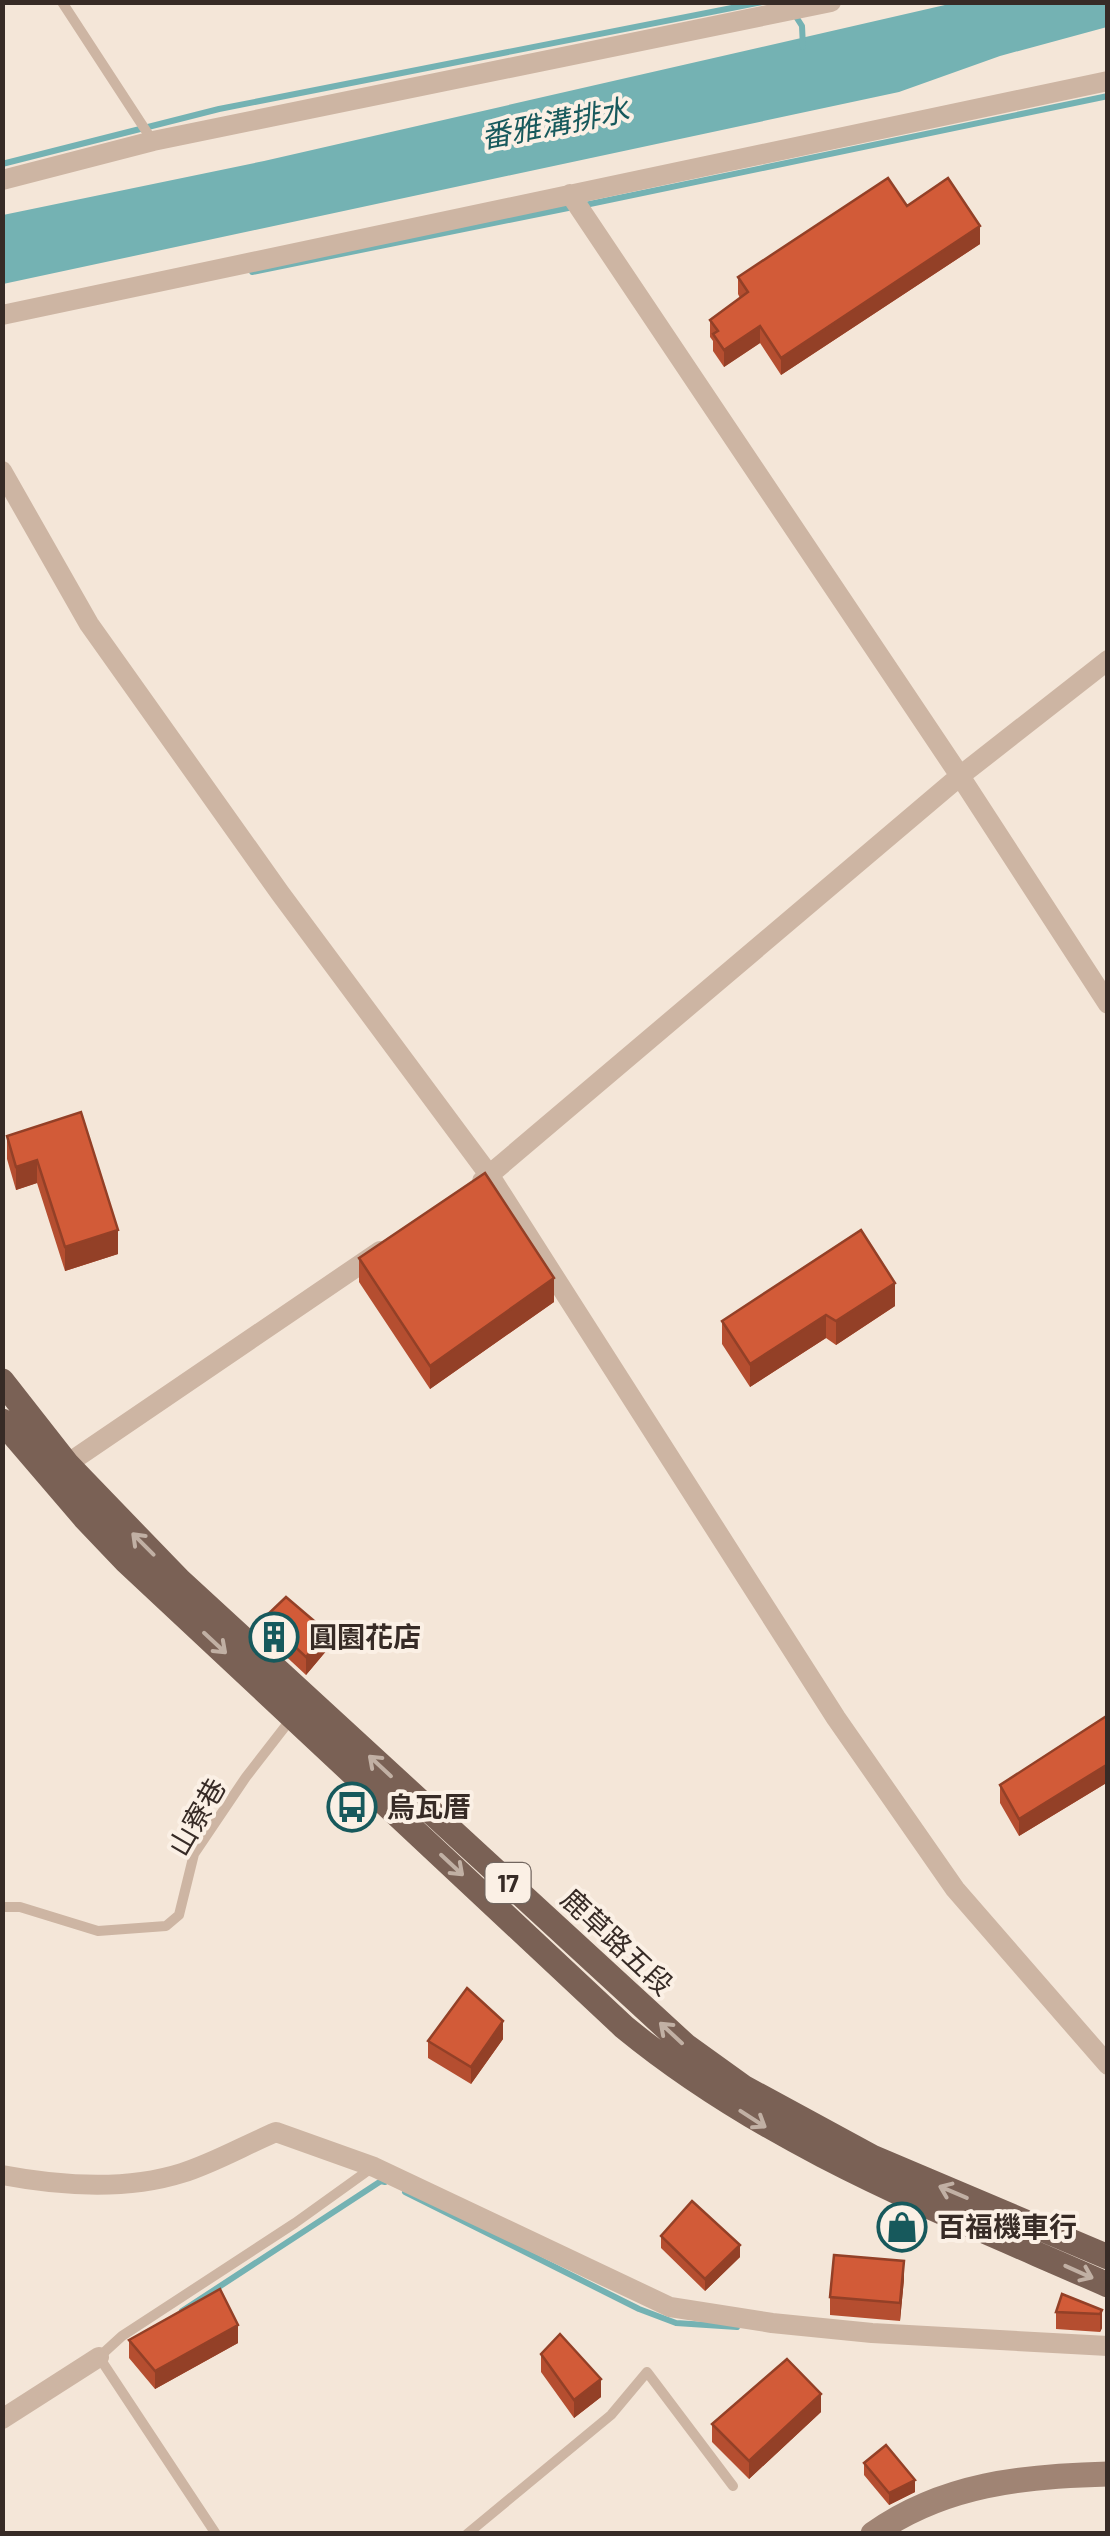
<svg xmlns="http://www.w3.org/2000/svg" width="1110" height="2536" viewBox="0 0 1110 2536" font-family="Barlow,'Noto Sans TC',sans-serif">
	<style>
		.water { fill: #74b2b3 }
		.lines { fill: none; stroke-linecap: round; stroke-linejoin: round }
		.stream { stroke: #74b2b3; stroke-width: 6 }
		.lane { stroke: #cdb5a3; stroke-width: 10 }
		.street { stroke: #cdb5a3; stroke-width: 20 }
		.secondary { stroke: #a08474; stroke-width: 25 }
		.primary { stroke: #7a6155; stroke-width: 25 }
		.wall { fill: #b54e30 }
		.shaded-wall { fill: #934027 }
		.building { fill: #d25b38; stroke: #934027; stroke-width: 2.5 }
		.oneway { stroke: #c1b0a4 }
		.labels { text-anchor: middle; stroke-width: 8; stroke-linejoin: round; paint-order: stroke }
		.shield { fill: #fbf0e5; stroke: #72665f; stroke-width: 2.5 }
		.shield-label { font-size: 25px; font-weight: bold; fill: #372b26 }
		.poi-label { font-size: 28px; font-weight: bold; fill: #372b26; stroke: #fbf0e5; text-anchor: start }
		.street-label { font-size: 28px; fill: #372b26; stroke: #fbf0e5 }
		.water-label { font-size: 30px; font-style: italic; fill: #17595c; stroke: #fbf0e5 }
	</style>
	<rect width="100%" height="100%" fill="#f4e6d8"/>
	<path class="water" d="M958 2 1107 3V27L1000 56 899 92 3 284V215L264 161Z"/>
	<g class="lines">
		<path class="stream" d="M793 12 802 26 803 47
			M2 164 219 109 762 2
			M585 205 1108 96
			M252 272 573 207
			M405 2192 639 2309 676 2323 737 2327
			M182 2311 381 2181 385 2182"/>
		<path class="lane" d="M62 2 152 140
			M2 1907H20L98 1931 166 1926 179 1915 194 1854 246 1777 291 1719
			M216 2534 99 2357 122 2336 295 2223 373 2167
			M467 2534 611 2415 647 2372 733 2486"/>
		<path class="street" d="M2 180 153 141 831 2
			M570 194 960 776 1108 1004
			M2 315 1108 81
			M2 471 89 624 280 893 490 1176 836 1718 955 1889 1108 2065
			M482 1181 960 776 1108 660
			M67 1464 380 1251
			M2 2175C60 2186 125 2191 182 2173 214 2163 245 2145 276 2132L374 2167 670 2307 772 2323 872 2333 1108 2346
			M2 2419 99 2357"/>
		<path class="secondary" d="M873 2534C943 2484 1024 2476 1108 2474"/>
		<path class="primary" d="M2 1381 67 1464 179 1580 686 2046 743 2087 872 2157 1108 2257
			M2 1421 85 1518 126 1561 624 2027C769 2146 938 2210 1108 2285"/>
	</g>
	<path class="wall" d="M907 206 980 244 781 375 760 343 724 367 713 351V341L710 337V320L740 298 738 294V277Z
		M81 1112 118 1254 65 1271 37 1183 16 1190 7 1159V1136Z
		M359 1258 554 1302 430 1389 359 1282Z
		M895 1306 836 1345 826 1338 750 1387 722 1344V1321Z
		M264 1618 327 1650 306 1675 264 1636Z
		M1108 1715V1782L1019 1836 1000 1803V1785Z
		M503 2039 471 2084 428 2058V2041Z
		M661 2236 740 2257 705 2291 661 2248Z
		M904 2279 900 2321 830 2315V2297Z
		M1102 2310V2328L1100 2332 1056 2329V2312Z
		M129 2340 238 2343 155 2389 129 2358Z
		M541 2354 601 2397 574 2418 541 2372Z
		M821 2412 749 2479 712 2442V2424Z
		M864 2463 915 2492 889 2505 864 2475Z"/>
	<path class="shaded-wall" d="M980 226V244L781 375V358Z
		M760 326V343L724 367V350Z
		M37 1160V1183L16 1190V1167Z
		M118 1230V1254L65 1271V1247Z
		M554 1278V1302L430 1389V1366Z
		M895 1283V1306L836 1345V1321Z
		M826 1315V1338L750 1387V1364Z
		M327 1632V1650L306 1675V1657Z
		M1108 1764V1782L1019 1836V1819Z
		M503 2021V2039L471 2084V2067Z
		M740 2245V2257L705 2291V2279Z
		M904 2261V2279L900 2321V2303Z
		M1102 2310V2328L1100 2332V2314Z
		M238 2325V2343L155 2389V2371Z
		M601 2379V2397L574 2418V2400Z
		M821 2394V2412L749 2479V2461Z
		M915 2480V2492L889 2505V2493Z"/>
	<path class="building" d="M888 178 907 206 948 178 980 226 781 358 760 326 724 350 713 334 718 331 710 320 748 292 738 277Z
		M81 1112 118 1230 65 1247 37 1160 16 1167 7 1136Z
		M485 1173 554 1278 430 1366 359 1258Z
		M861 1230 895 1283 836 1321 826 1315 750 1364 722 1321Z
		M286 1597 327 1632 306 1657 264 1618Z
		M1108 1715V1764L1019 1819 1000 1785Z
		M467 1988 503 2021 471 2067 428 2041Z
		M692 2201 740 2245 705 2279 661 2236Z
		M834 2255 904 2261 900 2303 830 2297Z
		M220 2289 238 2325 155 2371 129 2340Z
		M1062 2294 1102 2310 1100 2314 1056 2312Z
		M560 2334 601 2379 574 2400 541 2354Z
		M787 2359 821 2394 749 2461 712 2424Z
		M886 2445 915 2480 889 2493 864 2463Z"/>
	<defs><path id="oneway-shaft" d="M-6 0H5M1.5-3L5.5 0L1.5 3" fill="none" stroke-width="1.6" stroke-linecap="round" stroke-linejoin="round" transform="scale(2.5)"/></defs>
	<g class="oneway">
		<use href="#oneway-shaft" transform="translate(143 1544) rotate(-135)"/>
		<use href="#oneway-shaft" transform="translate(215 1643) rotate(43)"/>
		<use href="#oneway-shaft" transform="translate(380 1766) rotate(-137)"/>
		<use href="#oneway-shaft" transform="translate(452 1865) rotate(43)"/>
		<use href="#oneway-shaft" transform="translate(671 2033) rotate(-137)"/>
		<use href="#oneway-shaft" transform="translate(753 2119) rotate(33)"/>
		<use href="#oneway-shaft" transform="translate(953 2192) rotate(-157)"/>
		<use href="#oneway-shaft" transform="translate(1079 2272) rotate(24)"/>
	</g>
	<defs>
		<g id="building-ring" transform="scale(2.5)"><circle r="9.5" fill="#fbf0e5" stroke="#17595c" stroke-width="1.5"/><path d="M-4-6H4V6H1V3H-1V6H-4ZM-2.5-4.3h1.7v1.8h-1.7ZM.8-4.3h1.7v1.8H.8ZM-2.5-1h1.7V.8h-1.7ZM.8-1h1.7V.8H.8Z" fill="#17595c"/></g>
		<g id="bus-ring" transform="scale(2.5)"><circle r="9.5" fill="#fbf0e5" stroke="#17595c" stroke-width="1.5"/><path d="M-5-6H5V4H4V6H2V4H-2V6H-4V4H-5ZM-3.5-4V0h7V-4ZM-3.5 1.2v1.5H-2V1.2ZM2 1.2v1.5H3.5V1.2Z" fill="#17595c"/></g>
		<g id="shop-ring" transform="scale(2.5)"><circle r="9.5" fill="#fbf0e5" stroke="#17595c" stroke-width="1.5"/><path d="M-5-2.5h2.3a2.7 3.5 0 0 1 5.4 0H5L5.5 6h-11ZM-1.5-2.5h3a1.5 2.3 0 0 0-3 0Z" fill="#17595c"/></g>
	</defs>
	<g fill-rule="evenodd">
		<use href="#building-ring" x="274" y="1637"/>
		<use href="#bus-ring" x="352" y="1807"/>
		<use href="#shop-ring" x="902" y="2227"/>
	</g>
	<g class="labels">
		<rect class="shield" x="485.5" y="1863" width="45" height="40" rx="8"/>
		<g class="shield-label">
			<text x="508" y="1892">17</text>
		</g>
		<g class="poi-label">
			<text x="309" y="1647">圓園花店</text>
			<text x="387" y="1817">烏瓦厝</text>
			<text x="937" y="2237">百福機車行</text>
		</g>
		<g class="street-label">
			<text transform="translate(197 1817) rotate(-60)" y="10">山寮巷</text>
			<text transform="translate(617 1942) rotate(43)" y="10">鹿草路五段</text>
		</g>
		<g class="water-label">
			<text transform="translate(555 124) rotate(-11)" y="10">番雅溝排水</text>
		</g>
	</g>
	<rect width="1110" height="2536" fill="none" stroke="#372b26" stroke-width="10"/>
</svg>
